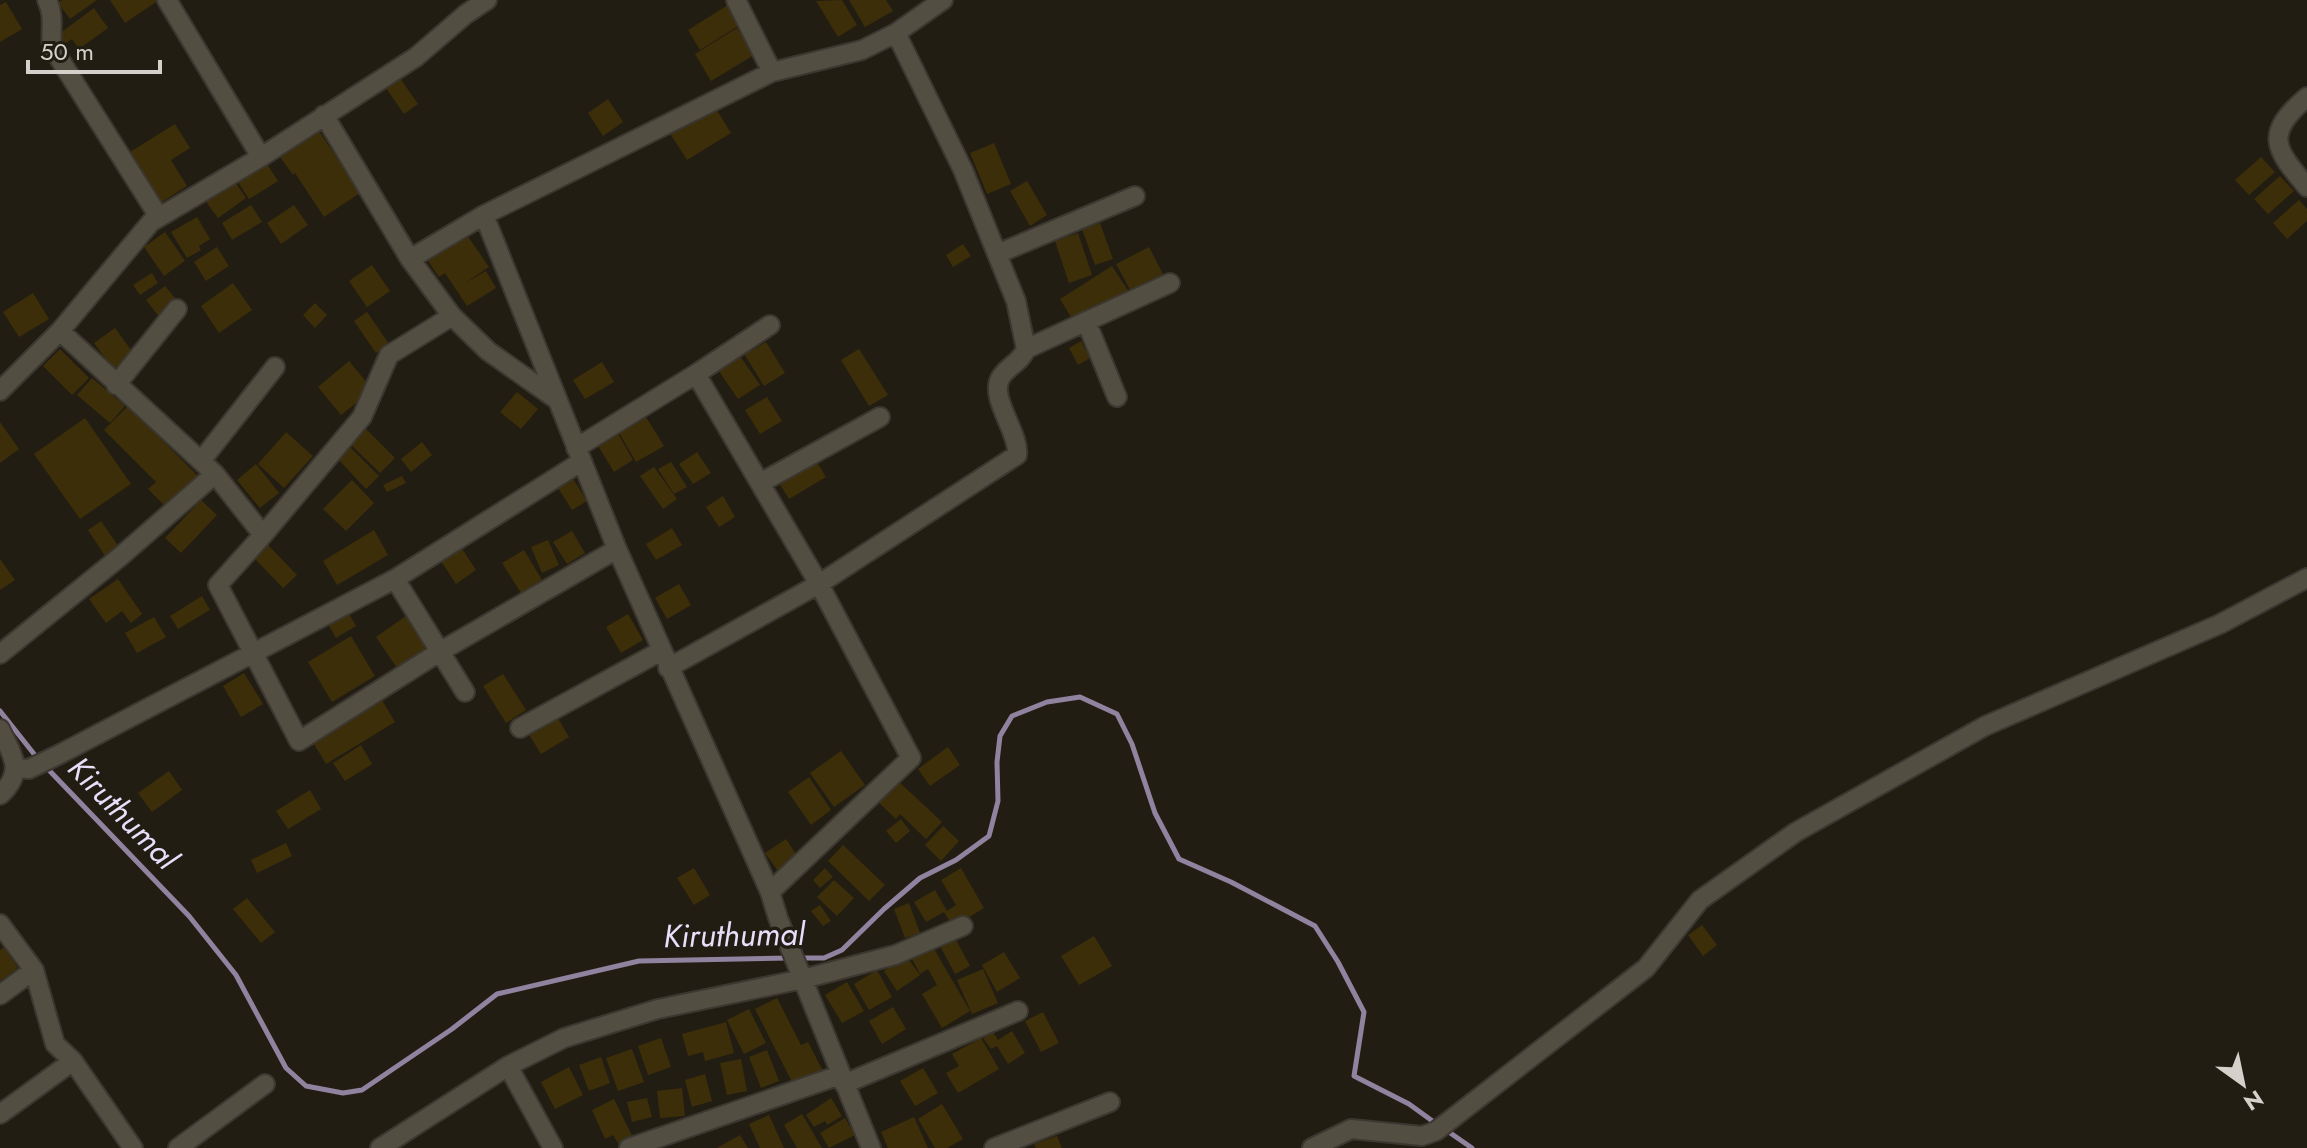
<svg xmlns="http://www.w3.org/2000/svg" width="2307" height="1148" viewBox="0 0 2307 1148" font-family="Jost,sans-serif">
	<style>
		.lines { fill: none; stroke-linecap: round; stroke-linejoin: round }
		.stream { stroke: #8f839f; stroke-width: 5 }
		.building { fill: #3d2e0a }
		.minor-casing { stroke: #3b3731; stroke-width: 22 }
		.minor { stroke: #534e42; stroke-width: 18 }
		.labels { text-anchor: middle; stroke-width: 7; stroke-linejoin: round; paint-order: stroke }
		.water-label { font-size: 32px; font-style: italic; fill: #e8dffb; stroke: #221d12 }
	</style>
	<rect width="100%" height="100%" fill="#221d12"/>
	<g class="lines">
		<path class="stream" d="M0 711 38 759
			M45 766 189 916 236 975 286 1068 306 1086 343 1093 362 1090 452 1029 497 994 639 961 789 958
			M799 958H824L842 950 884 909 920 878 956 860 989 836 998 801 997 762 1000 736 1012 716 1047 702 1080 697 1117 714 1132 744 1155 813 1179 859 1231 882 1315 926 1338 962 1364 1012 1354 1076 1409 1104 1438 1125
			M1446 1130 1472 1148"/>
	</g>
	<path class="building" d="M62 0H97L70 19 58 3Z
		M110 0H159L125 23Z
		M842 0 857 25 838 37 816 1Z
		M849 0H886L893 11 865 27Z
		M6 2 22 29 0 42V5Z
		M728 5 740 25 700 50 688 30Z
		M94 8 108 28 79 49 72 39 62 46 55 37Z
		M737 28 754 55 711 81 695 54Z
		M400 78 418 104 404 114 386 88Z
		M608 99 623 122 603 136 588 113Z
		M713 104 731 133 687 160 669 132Z
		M175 124 190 148 171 160 187 186 162 202 130 152Z
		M317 128 360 193 324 217 295 173 293 175 278 154Z
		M994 143 1011 184 987 194 970 153Z
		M2261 157 2275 172 2249 195 2235 180Z
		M265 161 278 181 249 199 236 179Z
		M2280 176 2294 191 2268 214 2254 199Z
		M233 179 246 198 218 218 204 199Z
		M1027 181 1047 215 1030 226 1010 191Z
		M2299 200 2307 209V221L2287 239 2273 223Z
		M251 205 262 222 232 240 222 223Z
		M294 205 308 225 281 244 267 223Z
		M197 217 210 239 199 246 201 250 187 258 171 232Z
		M1100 223 1113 259 1095 265 1082 229Z
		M165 232 185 261 164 276 144 247Z
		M1078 233 1092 275 1069 283 1055 241Z
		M467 235 489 267 465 283 486 271 496 288 467 306 445 273 439 277 428 261Z
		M963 244 971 256 953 267 946 255Z
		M217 247 229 266 206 281 194 262Z
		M1149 247 1165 278 1133 295 1116 264Z
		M372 265 390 291 367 307 349 281Z
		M1112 266 1129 292 1076 325 1060 299Z
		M152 273 158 283 140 295 133 285Z
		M233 283 252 310 219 333 201 306Z
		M165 286 179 303 160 318 146 300Z
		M33 293 49 319 19 337 3 312Z
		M315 303 327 315 315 328 303 315Z
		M367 312 389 344 376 353 354 321Z
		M115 328 134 354 113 369 94 343Z
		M1081 341 1090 358 1078 365 1069 348Z
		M766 342 785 373 764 386 740 347 746 343 751 351Z
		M60 349 89 378 72 395 43 366Z
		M859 349 888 395 869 406 841 360Z
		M738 353 760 385 738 399 716 367Z
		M349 361 373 390 341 415 318 387Z
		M602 362 614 382 585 399 573 380Z
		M92 378 125 406 110 423 77 395Z
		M517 392 538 409 521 429 500 412Z
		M767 397 782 421 760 434 745 410Z
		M128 406 200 478 168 509 148 489 156 482 104 430Z
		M646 417 664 446 636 462 619 433Z
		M85 418 131 484 80 519 34 454Z
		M0 422 19 449 0 463Z
		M364 427 395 458 380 473 349 443Z
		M286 432 313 456 284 488 258 464Z
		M617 432 633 460 614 472 597 444Z
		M422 442 432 455 411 472 401 459Z
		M348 445 379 476 366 489 336 457Z
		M697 452 711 473 693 484 679 464Z
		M813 456 826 477 789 499 776 478Z
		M671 462 687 487 674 494 658 469Z
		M256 464 279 493 260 508 237 480Z
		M654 467 677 499 663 509 640 476Z
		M570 474 587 501 572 510 555 483Z
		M402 476 406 483 387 492 383 485Z
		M352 480 374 503 346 531 323 509Z
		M723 496 735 517 719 527 706 507Z
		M201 500 217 515 181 553 165 538Z
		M101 521 123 553 109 562 88 530Z
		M672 528 682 545 656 560 646 544Z
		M374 530 388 555 337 585 323 561Z
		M572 531 585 553 567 564 553 542Z
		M548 540 559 565 542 573 531 547Z
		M459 544 476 570 456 584 439 558Z
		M268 545 297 575 283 588 254 558Z
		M524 550 542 580 521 593 502 563Z
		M0 559 15 580 0 590Z
		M118 579 142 614 131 623 122 611 106 623 89 599Z
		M679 584 691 605 667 619 655 598Z
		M202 596 210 610 178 629 170 616Z
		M348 612 356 626 336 638 328 624Z
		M410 613 432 644 397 668 376 637Z
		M628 614 643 640 621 653 606 627Z
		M154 617 166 637 137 653 125 633Z
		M351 636 375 676 332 702 308 662Z
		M244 673 263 704 241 717 223 686Z
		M503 674 526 710 506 723 483 686Z
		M380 697 395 722 326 764 311 739Z
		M556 715 569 737 541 754 528 733Z
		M361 745 372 764 345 781 333 763Z
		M948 747 960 765 930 786 918 769Z
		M841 751 865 785 834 807 810 773Z
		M169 771 182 790 152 812 138 793Z
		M809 777 831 810 811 825 788 792Z
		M896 779 942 822 926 839 900 814 896 819 876 800Z
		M310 790 321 809 288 829 276 811Z
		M901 819 910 831 896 843 886 831Z
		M943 826 959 841 941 861 925 845Z
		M786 839 800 860 780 874 765 853Z
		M286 843 292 856 257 873 251 860Z
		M843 845 885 885 869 901 828 861Z
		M694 868 710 895 694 905 677 878Z
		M825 868 833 877 820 888 813 880Z
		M961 868 984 908 953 927 944 912 926 922 914 902 935 890 947 911 956 905 941 880Z
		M834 880 854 898 837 916 817 897Z
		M247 898 275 932 261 943 233 909Z
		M909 903 920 933 905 938 894 909Z
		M820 905 831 921 823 926 811 911Z
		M1702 925 1717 945 1703 956 1688 935Z
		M954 936 970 966 955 974 939 944Z
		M1094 936 1112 966 1079 985 1061 956Z
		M4 947 18 968 0 981V950Z
		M933 947 970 1011 942 1028 922 994 937 985 928 969 920 974 912 959Z
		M1004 952 1020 978 997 992 982 965Z
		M906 956 920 975 897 991 884 971Z
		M983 969 998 1003 972 1014 957 980Z
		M877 970 892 997 869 1010 854 984Z
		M847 982 864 1011 842 1023 825 995Z
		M777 998 801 1045 808 1042 824 1073 795 1088 755 1009Z
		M893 1007 906 1029 882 1044 869 1021Z
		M749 1009 766 1043 744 1054 727 1020Z
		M1043 1012 1059 1043 1041 1052 1025 1021Z
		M726 1022 734 1053 705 1061 703 1052 688 1056 682 1034Z
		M1012 1031 1025 1053 1008 1064 997 1046 991 1049 983 1038 993 1032 998 1040Z
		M661 1038 671 1067 648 1075 638 1046Z
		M981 1038 999 1069 958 1093 946 1073 959 1066 952 1054Z
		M632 1049 644 1082 618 1091 606 1058Z
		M767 1050 779 1081 761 1088 749 1057Z
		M601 1057 610 1083 589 1091 579 1065Z
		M741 1059 747 1091 727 1095 720 1063Z
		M569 1067 583 1095 555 1109 541 1082Z
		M923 1068 938 1093 915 1106 900 1081Z
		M705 1074 712 1101 692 1107 685 1080Z
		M682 1088 685 1116 660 1118 657 1091Z
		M647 1098 652 1117 632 1122 627 1102Z
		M831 1098 842 1116 827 1125 825 1121 814 1127 806 1115Z
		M614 1099 635 1142 621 1148 613 1135 605 1139 592 1110Z
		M942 1104 963 1139 947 1148H935L918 1119Z
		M802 1114 822 1148H797L784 1125Z
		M769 1115 784 1148H760L749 1124Z
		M914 1117 928 1148H888L881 1132Z
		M845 1118 855 1135 829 1148 820 1133Z
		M740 1135 748 1148H717Z
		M1057 1136 1062 1148H1036L1034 1144Z"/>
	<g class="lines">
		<g class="minor-casing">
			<path id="minor" d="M47 0C55 17 50 29 52 47L159 217
				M167 0 261 157
				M736 0 772 72 484 215 617 549 770 892 778 918 871 1148
				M772 72 862 50 896 33 943 0
				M2307 97C2264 134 2274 148 2307 187
				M324 115 410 259 484 215
				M997 254 1135 196
				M410 259 452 316 488 351 556 399
				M452 316 389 355 362 417 263 535 218 585 299 741 441 651 617 549
				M1086 321 1117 397
				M1026 349 1170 283
				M696 374 770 325
				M116 385 177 309
				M0 391 60 331 151 222 261 157 416 57 466 14 487 0
				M576 448 696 374 819 584 911 758 770 892
				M201 461 275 367
				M215 474 263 535
				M760 483 880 417
				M395 579 465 692
				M0 654 121 556 215 474 60 331
				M668 668 819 584 1017 455C1020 433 988 397 1001 377 1008 366 1021 362 1026 349L1016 301 963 170 896 33
				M520 728 661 651
				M0 729C13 756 25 772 0 795
				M15 768 29 769 60 754 395 579 581 462
				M0 924 34 970 55 1044 73 1061 133 1148
				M0 995 34 970
				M508 1066 564 1038 658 1009 803 979 895 955 963 926
				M844 1084 1018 1011
				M0 1114 73 1061
				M178 1148 265 1084
				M380 1148 508 1066 553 1148
				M629 1148 840 1075
				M994 1148 1110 1102
				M1312 1148 1351 1129 1422 1136 1436 1131 1646 968 1700 900 1796 832 1985 726 2220 624 2307 578"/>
		</g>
		<use href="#minor" class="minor"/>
	</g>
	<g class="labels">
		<g class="water-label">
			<text transform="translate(123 813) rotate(46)" y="11">Kiruthumal</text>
			<text transform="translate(734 935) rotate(-1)" y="11">Kiruthumal</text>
		</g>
	</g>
	<g transform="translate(2243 1084) rotate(147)" stroke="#221d12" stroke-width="6" paint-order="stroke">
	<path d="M0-6L14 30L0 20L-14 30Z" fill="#d4d1ca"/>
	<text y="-12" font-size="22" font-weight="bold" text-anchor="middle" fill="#d4d1ca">N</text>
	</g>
	<path d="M28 60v12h132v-12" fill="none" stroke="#d4d1ca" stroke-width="4"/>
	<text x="40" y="60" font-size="24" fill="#d4d1ca" stroke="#221d12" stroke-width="6" paint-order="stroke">50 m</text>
</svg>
